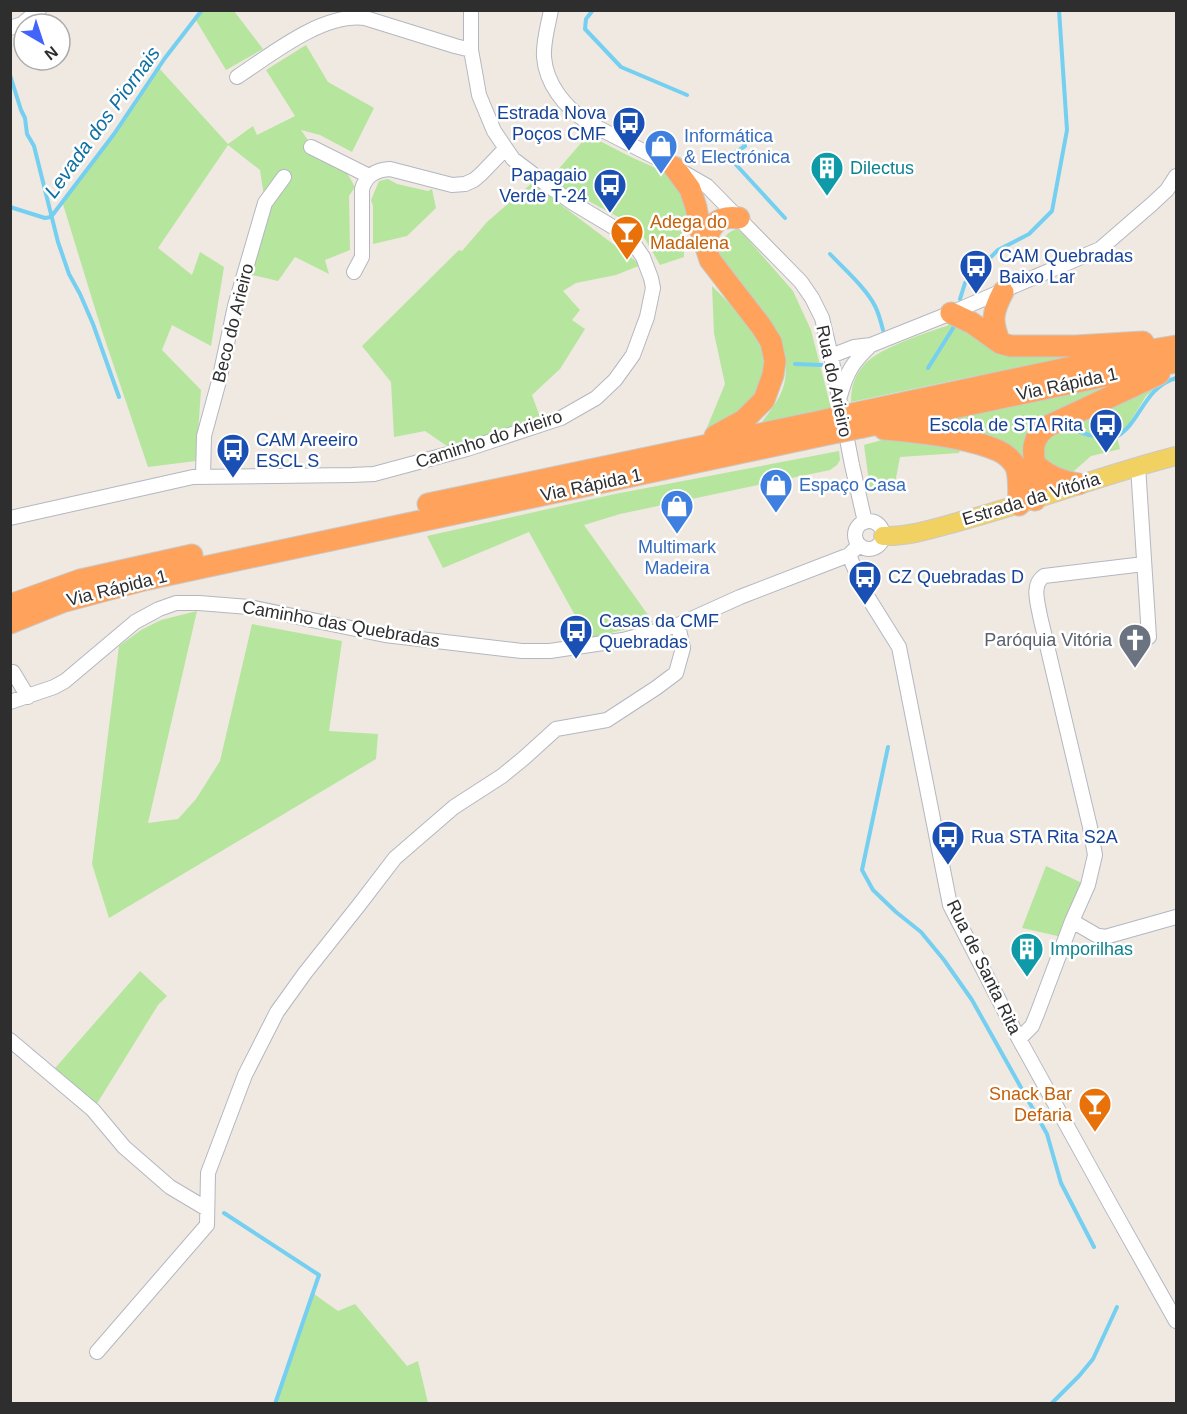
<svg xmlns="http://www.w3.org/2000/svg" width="1187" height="1414" viewBox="0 0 1187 1414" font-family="Arial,sans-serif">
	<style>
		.green { fill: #b6e59e }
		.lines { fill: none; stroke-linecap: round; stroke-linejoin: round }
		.stream { stroke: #75cff0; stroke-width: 4 }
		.minor-casing { stroke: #b4b7c1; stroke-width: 16 }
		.major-casing { stroke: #c9c9c9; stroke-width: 20 }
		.highway-casing { stroke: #c9c9c9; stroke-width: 23 }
		.minor { stroke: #fff; stroke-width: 14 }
		.major { stroke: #f2d163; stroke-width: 18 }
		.highway { stroke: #ffa35c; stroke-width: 21 }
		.highway-bridge-casing { stroke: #c9c9c9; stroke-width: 23; stroke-linecap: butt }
		.highway-bridge { stroke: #ffa35c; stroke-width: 21 }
		.labels { text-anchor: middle; stroke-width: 5; stroke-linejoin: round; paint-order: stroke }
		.transit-label { font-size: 18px; fill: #164399; stroke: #fff; text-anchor: start }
		.shop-label { font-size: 18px; fill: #366cbe; stroke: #fff; text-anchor: start }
		.culture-label { font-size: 18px; fill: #0d838f; stroke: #fff; text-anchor: start }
		.food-label { font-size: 18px; fill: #c56008; stroke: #fff; text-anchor: start }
		.street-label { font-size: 18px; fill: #2e2e2e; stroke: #fff }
		.worship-label { font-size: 18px; fill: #5b616d; stroke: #fff; text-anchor: end }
		.water-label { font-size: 20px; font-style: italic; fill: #0d6fa3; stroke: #fff }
	</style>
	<rect width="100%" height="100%" fill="#efe9e1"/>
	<path class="green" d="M200 11H234L263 49 226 70 194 17Z
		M306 45 328 82 374 108 352 152 320 135 301 130 310 143 308 154 347 173 355 187 349 196 350 250 325 260 329 274 295 257 278 281 244 273 265 203 260 170 228 145 158 248 192 275 200 252 224 267 211 346 172 325 162 350 201 390 196 461 148 467 101 328 62 201 114 134 158 67 228 144 253 126 257 135 295 116 266 70Z
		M588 135 633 158 674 176 684 195 690 224 681 225 684 245V257L660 265 645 239 624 220 549 180Z
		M388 179 397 184 428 191 432 189 436 208 407 236 373 244V206L371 200 379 181Z
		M532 183 641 265 616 275 576 283 563 291 580 310 572 320 585 329 560 369 532 395 540 417 450 448 425 431 394 437 391 382 362 346 459 250 462 251 487 222Z
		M737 229 745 236 793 291 811 330 831 408 760 424C783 396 793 379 780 342L719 264C720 249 720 234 737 229Z
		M712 286 730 304 761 344 766 369 761 389 728 424 706 430 725 384 714 333Z
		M957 322 974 332 1121 351 970 377 851 402C851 388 854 377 863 366 880 346 931 332 957 322Z
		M1166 380 1146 396 1128 425 1117 437 1120 449 1091 456 1074 471 1068 473 1043 465 1040 446 1050 436Z
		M1121 381 1025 441 1022 454V466L928 423Z
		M889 438 962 445 959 453 900 457 895 483 870 489 864 445Z
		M839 451 840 460 837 465 830 470 620 514 584 525 653 622 588 639 529 532 443 568 427 536 615 494Z
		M197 611 148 823 178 819 196 799 220 761 252 624 342 641 329 731 378 734 376 759 109 918 92 864 119 646 141 630 161 620Z
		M1046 866 1082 883 1062 937 1022 928Z
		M140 971 167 996 158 1005 93 1110 50 1074Z
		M314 1294 338 1311 355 1304 407 1366 418 1361 428 1403H276Z"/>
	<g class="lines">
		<path class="stream" d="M593 10 586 19 585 29 621 67 687 95
			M10 75 21 110 25 118 27 134 34 146 58 242 69 274 80 294 93 324 119 397
			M733 134 743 142 745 146 729 157 785 218
			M10 207 45 218 51 217 114 134 165 58 202 10
			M830 254C844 269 866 288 875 306 879 314 881 322 883 330
			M960 299 965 283 998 250 1029 234 1052 211 1067 130 1059 10
			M795 364 822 365
			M928 368 955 325
			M1077 431 1089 435 1114 438C1141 425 1142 388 1176 378
			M888 747 862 870 873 890 896 912 921 932 944 960 972 1000 1047 1134 1061 1183 1094 1247
			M224 1213 319 1275 275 1404
			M1051 1404 1079 1376 1093 1359 1117 1307"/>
		<g class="minor-casing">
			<path id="minor" d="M551 10C548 26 543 42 544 57 546 84 565 107 587 122L674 167 707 186 801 282 812 298 822 318 831 356 852 465 865 522
				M10 28 22 24 39 10
				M237 77C272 54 322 13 365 18L455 46 471 50
				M311 147 369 176
				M354 272 362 257V189C366 175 376 170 390 169L452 185 465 184 474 180 481 174 505 149
				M831 356 854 347 871 345 951 313 1100 249 1152 204 1167 190 1176 176
				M840 396C847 371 853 362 871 345
				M1138 466 1149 637
				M203 476 204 436 219 381 235 306 265 203 284 177
				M10 518 193 477 352 475 374 474 467 449 561 418 596 398 615 380 633 355 647 317 653 288 651 278 643 257 634 244 623 233 573 203 550 187 513 159 494 131 479 95 475 72 471 50V10
				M855 535a14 14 0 1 1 28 0a14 14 0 1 1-28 0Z
				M849 555 864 591 899 647 950 905 1019 1039 1113 1209 1176 1321
				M13 672 28 697
				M10 702 54 687 65 681 135 622 159 609 176 603H199L249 607 385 635 522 651H550L623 640 678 625 740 597 849 555 859 545
				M1072 921 1096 935 1105 937 1176 917
				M1019 1039 1032 1026 1037 1014 1072 921 1088 885 1095 855 1090 827 1040 616C1038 603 1031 585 1044 576L1144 564
				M10 1040 93 1110 124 1147 170 1187 207 1209
				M97 1352 207 1225 208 1173 245 1075 277 1012 305 973 359 905 395 858 454 807 502 776 524 758 556 729 607 720 656 688 676 673 683 648 678 625"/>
		</g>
		<g class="major-casing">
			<path id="major" d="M883 536C911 537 938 527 965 520 1036 501 1105 474 1176 456"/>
		</g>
		<g class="highway-casing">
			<path id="highway" d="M674 167 690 189 696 207 700 229 710 260 761 326 771 342 775 361 773 375 764 400 744 420 715 436
				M705 245C710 225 717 215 739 218
				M951 313 972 323 1000 343 1011 346H1076L1143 342
				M1000 343C991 321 992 313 1003 292
				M861 412 1152 350 1176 346
				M863 427 1095 378 1176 362
				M884 429C919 432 968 437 999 451 1006 454 1013 461 1016 467 1020 478 1018 493 1019 505
				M1034 463C1047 476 1061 481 1079 484
				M1035 500C1036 493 1038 487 1037 480 1035 457 1026 442 1048 426L1159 374
				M428 504 817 422
				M10 605 80 580 192 555
				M10 623 62 602 144 580 819 436"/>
		</g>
		<use href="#minor" class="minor"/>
		<use href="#major" class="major"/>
		<use href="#highway" class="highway"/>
		<g class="highway-bridge-casing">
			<path id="highway-bridge" d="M817 422 861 412
				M819 436 863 427"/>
		</g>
		<use href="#highway-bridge" class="highway-bridge"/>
	</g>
	<defs>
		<g id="bus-pin" transform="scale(1.725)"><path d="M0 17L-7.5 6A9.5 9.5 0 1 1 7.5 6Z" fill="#1a4fb4" stroke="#fff"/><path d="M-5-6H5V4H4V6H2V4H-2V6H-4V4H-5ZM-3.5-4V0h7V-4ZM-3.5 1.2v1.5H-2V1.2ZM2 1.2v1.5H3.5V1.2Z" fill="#fff"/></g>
		<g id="shop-pin" transform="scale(1.725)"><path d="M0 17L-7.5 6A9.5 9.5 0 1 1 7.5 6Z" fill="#3f7fe0" stroke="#fff"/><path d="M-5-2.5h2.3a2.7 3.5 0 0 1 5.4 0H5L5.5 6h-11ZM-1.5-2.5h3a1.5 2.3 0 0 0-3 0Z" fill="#fff"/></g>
		<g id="building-pin" transform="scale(1.725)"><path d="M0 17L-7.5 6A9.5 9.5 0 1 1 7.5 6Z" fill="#0f9aa8" stroke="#fff"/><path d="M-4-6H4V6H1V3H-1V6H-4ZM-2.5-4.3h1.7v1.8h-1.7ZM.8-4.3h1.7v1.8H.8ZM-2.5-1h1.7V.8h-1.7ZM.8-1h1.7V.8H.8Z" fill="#fff"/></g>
		<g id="bar-pin" transform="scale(1.725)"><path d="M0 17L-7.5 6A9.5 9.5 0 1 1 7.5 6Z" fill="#e8710a" stroke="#fff"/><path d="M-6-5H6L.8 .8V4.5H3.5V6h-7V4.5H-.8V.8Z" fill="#fff"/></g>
		<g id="church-pin" transform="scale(1.725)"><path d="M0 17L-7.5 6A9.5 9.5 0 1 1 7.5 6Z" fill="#6b7280" stroke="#fff"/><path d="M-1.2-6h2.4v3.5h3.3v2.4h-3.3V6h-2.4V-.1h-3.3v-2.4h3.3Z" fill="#fff"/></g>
	</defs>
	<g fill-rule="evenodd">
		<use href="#bus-pin" x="629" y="123"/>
		<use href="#shop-pin" x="661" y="146"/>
		<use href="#building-pin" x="827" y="168"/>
		<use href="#bus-pin" x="610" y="185"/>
		<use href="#bar-pin" x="627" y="232"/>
		<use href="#bus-pin" x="976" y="266"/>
		<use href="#bus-pin" x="1106" y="425"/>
		<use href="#bus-pin" x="233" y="450"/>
		<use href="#shop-pin" x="776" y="485"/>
		<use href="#shop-pin" x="677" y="506"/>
		<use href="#bus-pin" x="865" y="577"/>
		<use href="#bus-pin" x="576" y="631"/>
		<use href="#church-pin" x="1135" y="640"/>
		<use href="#bus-pin" x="948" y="837"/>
		<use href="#building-pin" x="1027" y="949"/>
		<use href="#bar-pin" x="1095" y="1104"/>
	</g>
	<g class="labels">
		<g class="transit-label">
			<text x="606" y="119" text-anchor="end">Estrada Nova<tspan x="606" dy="21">Poços CMF</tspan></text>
			<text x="587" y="181" text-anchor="end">Papagaio<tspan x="587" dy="21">Verde T-24</tspan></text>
			<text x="999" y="262">CAM Quebradas<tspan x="999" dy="21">Baixo Lar</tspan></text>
			<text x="1083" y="431" text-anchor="end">Escola de STA Rita</text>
			<text x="256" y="446">CAM Areeiro<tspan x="256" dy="21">ESCL S</tspan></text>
			<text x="888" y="583">CZ Quebradas D</text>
			<text x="599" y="627">Casas da CMF<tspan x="599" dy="21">Quebradas</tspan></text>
			<text x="971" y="843">Rua STA Rita S2A</text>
		</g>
		<g class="shop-label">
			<text x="684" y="142">Informática<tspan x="684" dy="21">&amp; Electrónica</tspan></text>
			<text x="799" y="491">Espaço Casa</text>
			<text x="677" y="553" text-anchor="middle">Multimark<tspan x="677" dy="21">Madeira</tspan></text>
		</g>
		<g class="culture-label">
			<text x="850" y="174">Dilectus</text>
			<text x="1050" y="955">Imporilhas</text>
		</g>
		<g class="food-label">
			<text x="650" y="228">Adega do<tspan x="650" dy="21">Madalena</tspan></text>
			<text x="1072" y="1100" text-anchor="end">Snack Bar<tspan x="1072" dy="21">Defaria</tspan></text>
		</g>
		<g class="street-label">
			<text transform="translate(233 323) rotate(-76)" y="6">Beco do Arieiro</text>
			<text transform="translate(834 381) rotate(78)" y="6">Rua do Arieiro</text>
			<text transform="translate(1067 384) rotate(-12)" y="6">Via Rápida 1</text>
			<text transform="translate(489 439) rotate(-18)" y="6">Caminho do Arieiro</text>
			<text transform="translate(591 485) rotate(-12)" y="6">Via Rápida 1</text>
			<text transform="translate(1031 499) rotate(-17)" y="6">Estrada da Vitória</text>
			<text transform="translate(117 588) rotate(-14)" y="6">Via Rápida 1</text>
			<text transform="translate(341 624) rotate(10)" y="6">Caminho das Quebradas</text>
			<text transform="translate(984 967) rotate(64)" y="6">Rua de Santa Rita</text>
		</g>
		<g class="worship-label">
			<text x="1112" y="646">Paróquia Vitória</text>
		</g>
		<g class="water-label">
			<text transform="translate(102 122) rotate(-54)" y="7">Levada dos Piornais</text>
		</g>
	</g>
	<rect width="1187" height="1414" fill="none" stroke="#2e2e2e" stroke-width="24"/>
	<g transform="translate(42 42) rotate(141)"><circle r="28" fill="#ffffff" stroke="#ababab" stroke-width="1.5"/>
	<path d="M0-4.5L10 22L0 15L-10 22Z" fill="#4264fb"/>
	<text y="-9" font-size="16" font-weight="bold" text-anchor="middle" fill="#2e2e2e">N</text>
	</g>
</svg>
